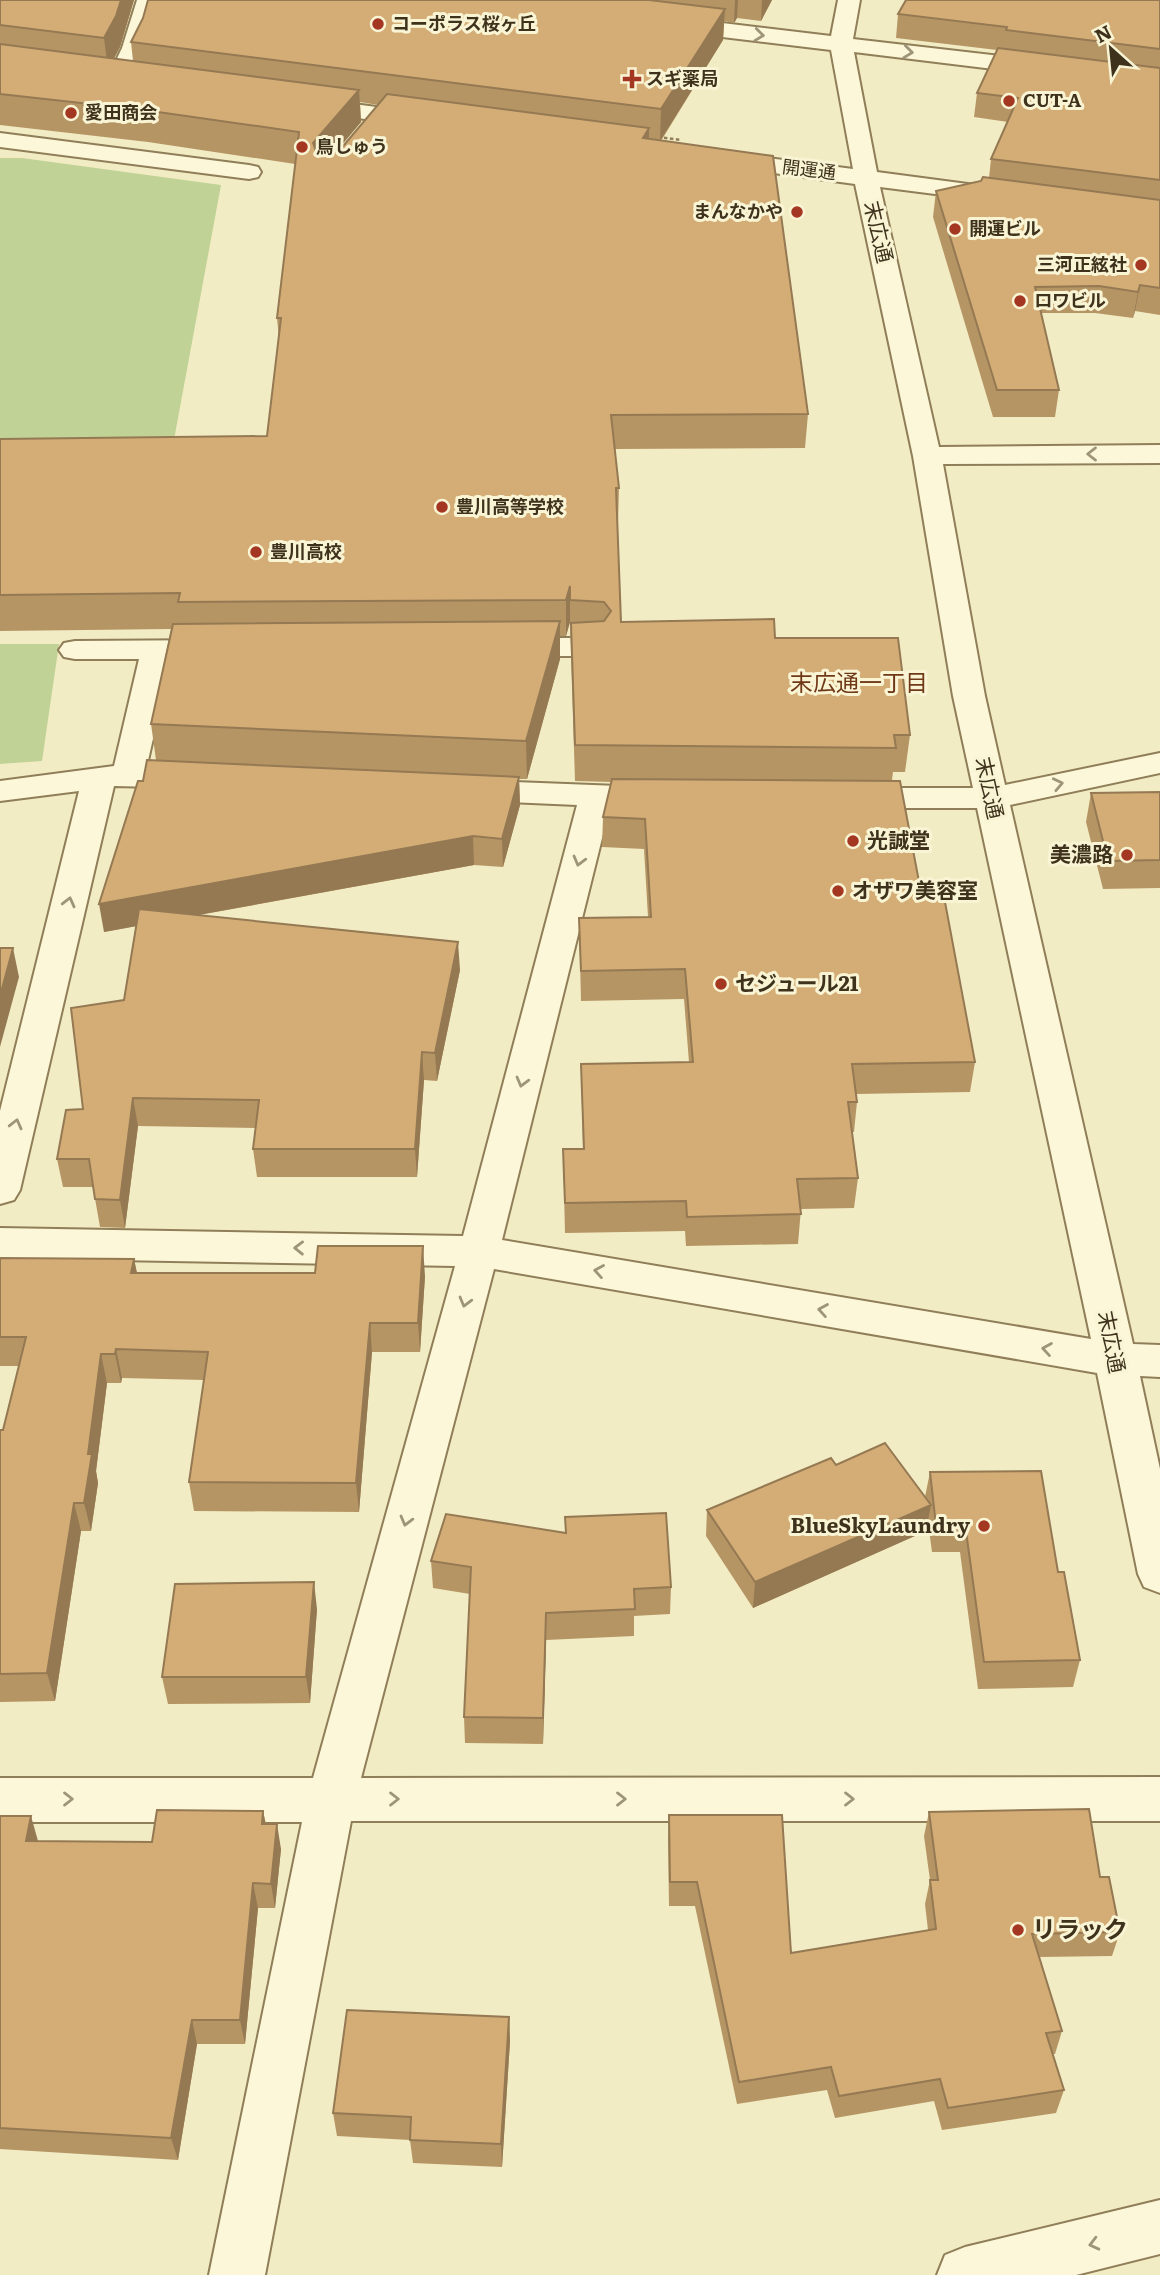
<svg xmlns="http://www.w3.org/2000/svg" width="1160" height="2275" viewBox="0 0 1160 2275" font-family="Literata,'Noto Sans JP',serif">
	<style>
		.green { fill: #c1d296 }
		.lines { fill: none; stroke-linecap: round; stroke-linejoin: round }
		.minor-casing { stroke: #8f7e58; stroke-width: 4 }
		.path { stroke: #8f7e58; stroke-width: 2.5; stroke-dasharray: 3.5 2.5; stroke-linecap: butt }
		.minor { fill: #fcf7d8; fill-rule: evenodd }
		.wall { fill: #b69565; fill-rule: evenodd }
		.shaded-wall { fill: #947953 }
		.building { fill: #d4ad76; stroke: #947953; stroke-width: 2 }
		.oneway { stroke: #9d947a }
		.poi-dot { fill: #a43722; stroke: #f9f4d4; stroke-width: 2.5 }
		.labels { text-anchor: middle; stroke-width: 6; stroke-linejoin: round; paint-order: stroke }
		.far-poi-label { font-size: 18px; font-weight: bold; fill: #3e321d; stroke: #f9f4d4; text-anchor: start }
		.far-street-label { font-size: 18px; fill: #3e321d; stroke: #f9f4d4 }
		.street-label { font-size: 21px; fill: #3e321d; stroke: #f9f4d4 }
		.poi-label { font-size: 21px; font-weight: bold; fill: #3e321d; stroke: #f9f4d4; text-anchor: start }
		.neighbourhood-label { font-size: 23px; fill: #6f3918; stroke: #f9f4d4 }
		.near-poi-label { font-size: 24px; font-weight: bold; fill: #3e321d; stroke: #f9f4d4; text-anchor: start }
	</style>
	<rect width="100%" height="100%" fill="#f2ecc4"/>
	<path class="green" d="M0 158H22L221 185 171 456 0 457Z
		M0 644H59L42 761 0 764Z"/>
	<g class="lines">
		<g class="minor-casing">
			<path id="minor" d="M137 0H159L144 48 125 86H109L106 81 122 48Z
				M838 0H860L853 39 1043 61 1051 63 1054 68 1051 73 1043 75 854 52 877 172 998 188 1007 190 1010 195 1007 200 998 202 880 187 939 447 1160 445V463L943 464 985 696 1005 785 1160 753V773L1010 805 1133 1344 1160 1345V1377L1140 1376 1160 1469V1593L1144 1587 1138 1574 1097 1373 494 1269 361 1778 1160 1777V1821H351L265 2275H209L302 1822H0V1778H313L455 1266 0 1258V1228L463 1236 577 805 466 800 454 797 449 790 454 783 466 780 619 786 631 789 636 796 631 803 610 806 502 1240 1091 1339 977 808H851L839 805 834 798 839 791 851 788H973L953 696 913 456 855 184 721 166 712 164 709 159 712 154 721 152 853 169 831 50 672 31 664 29 661 24 664 19 672 17 831 36Z
				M308 98 422 113 430 115 434 120 430 125 422 127 300 110 296 105 300 100Z
				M0 133 249 165 258 167 261 172 258 177 249 179 0 147Z
				M507 638H592L603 640 608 647 603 654 592 656H507L496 654 491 647 496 640Z
				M220 640 231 642 236 649 231 656 220 658 171 659 147 765 208 771 213 778 208 785 196 788 114 786 20 1190 14 1200 0 1204V1111L79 791 0 801V781L114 766 139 659H75L64 657 59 650 64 643 75 641Z
				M1160 2200V2254L1076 2275H937L945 2255 965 2247Z"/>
		</g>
		<path class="path" d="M658 137 681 140"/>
		<use href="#minor" class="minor"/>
	</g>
	<path class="wall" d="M0 0H134L120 47 114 59 133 61 131 42 143 18 148 0H772L761 21 737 18 734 23 724 21 723 40 661 141 808 414 805 448 615 449 619 488 618 523H617L621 622 775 638 910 735 905 772H893L892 780 920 887 975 1062 970 1092 856 1094 857 1102 854 1132H852L858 1178 854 1208 801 1209 798 1244 686 1246 685 1231 565 1233 563 1149H583L581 1064 689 1062 684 999 581 1001 579 918 648 917 644 849 602 847 603 817 612 782 575 781 570 622 566 636H560V659L527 779H519L520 805 503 867 474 865 199 915 460 970 437 1081 424 1080 417 1177H257L253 1149 256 1128 138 1126 125 1228 100 1227 93 1187H63L57 1159 83 1109 124 1000 136 926 104 932 143 781 156 760 151 724 171 629 0 631V439L267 436 279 339 277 318 295 164 148 142 0 125ZM360 102 378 105 339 151 336 152 361 122Z
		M1160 0V315L1135 311 1133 318 1095 313H1041L1059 390 1055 417H993L933 217 936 191 981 181 989 178 991 159 1008 122 974 117 977 93 997 50 896 38 898 14Z
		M1160 792V888L1103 889 1086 822 1091 793Z
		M0 1258 134 1259 137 1273 425 1276 420 1352H372L359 1512 194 1511 189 1482 204 1380 122 1378 121 1383H107L96 1471 98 1483 91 1531H81L55 1701 0 1702V1430H3L19 1366H0Z
		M836 1465 925 1497 930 1472 1058 1572 1080 1660 1073 1687 978 1689 960 1552H932L928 1522 926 1531 753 1608 706 1536 707 1510Z
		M565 1517 671 1587 670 1614 634 1616V1636L546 1640 543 1744 465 1743 464 1717 470 1594 433 1588 431 1561 566 1533Z
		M317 1609 310 1703 168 1704 162 1677Z
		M263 1811 266 1824 281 1849 275 1908H258L245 2044H197L178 2160 0 2149V1816L38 1841 152 1842Z
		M929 1812 1100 1877 1120 1932 1112 1956 1039 1957 1062 2031 1055 2054H1052L1064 2090 1056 2113 942 2130 934 2101 835 2118 827 2090 737 2104 695 1906H669L668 1839 669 1815 791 1953 928 1930 925 1904 930 1880 924 1836Z
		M509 2017 510 2041 502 2167 413 2163 410 2140 337 2136 333 2113Z"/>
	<path class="shaded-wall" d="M121 0H134L120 47 108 69 104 38Z
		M735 0H738L737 18 734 23Z
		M762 0H772L761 21Z
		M725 9 723 40 660 141 661 109Z
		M359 90 361 122 316 175 313 143Z
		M649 128V160L643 138Z
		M1140 285 1135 311 1133 318 1138 292Z
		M570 586V622L566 636V600Z
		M560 621V659L527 779 526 741Z
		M519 777 520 805 503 867 502 839Z
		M473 836 474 865 104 932 99 904Z
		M458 942 460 970 437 1081 435 1053Z
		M13 948 19 977 0 1047V996Z
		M422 1052 424 1080 417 1177 415 1149Z
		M133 1098 138 1126 125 1228 120 1200Z
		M423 1246 425 1276 420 1352 418 1323Z
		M134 1259 140 1288 131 1273Z
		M370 1323 372 1352 359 1512 356 1483Z
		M116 1349 122 1378 121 1383 115 1354Z
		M101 1354 107 1383 96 1471 98 1483 91 1531 84 1503 88 1454Z
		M74 1503 81 1531 55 1701 47 1673Z
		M931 1505 926 1531 753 1608 755 1582Z
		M314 1582 317 1609 310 1703 306 1677Z
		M546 1613V1640L543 1744V1718Z
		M263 1811 268 1836 262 1824Z
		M31 1816 38 1841H26Z
		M277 1824 281 1849 275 1908 271 1884Z
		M253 1883 258 1908 245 2044 240 2020Z
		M509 2017 510 2041 502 2167 501 2144Z
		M192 2020 197 2044 178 2160 171 2138Z"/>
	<path class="building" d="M0 0H121L116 16 104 38 0 25Z
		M148 0H649L725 9 661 109 131 42 143 18Z
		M906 0H1160V49L1006 30 1007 27 898 14Z
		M0 44 359 90 313 143 316 151 327 154 339 151 387 94 649 128 643 138 773 156 808 414 611 415 619 488H616L621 622 774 619 775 638H898L910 735H894L896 748 575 745 571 623 604 621 611 611 604 602 570 600V586L566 600 178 602 180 593 0 595V439L267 436 281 318H277L299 132 144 110 0 94Z
		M998 48 1160 68V180L991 159 1018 98 977 93Z
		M983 177 1160 200V288L1140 285 1138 292 1099 286 1035 287 1059 390H997L936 191 981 181Z
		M560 621 526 741 151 724 173 624Z
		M147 760 519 777 502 839 473 836 99 904 138 781H143Z
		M612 779 900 781 920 887 942 886 975 1062 852 1064 857 1102H848L858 1178 797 1179 801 1214 687 1217 686 1201 565 1203 563 1149H584L581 1064 693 1062 685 969 581 971 579 918 651 917 645 819 603 817Z
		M1160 792V860L1108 861 1091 793Z
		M139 909 458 942 435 1053 422 1052 415 1149H253L259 1100 133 1098 120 1200 95 1199 89 1159H57L66 1110 83 1109 71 1008 124 1000Z
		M0 948H13L0 996Z
		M318 1246H423L418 1323H370L356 1483 189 1482 208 1352 116 1349 115 1354H101L88 1454H92L84 1503H74L47 1673 0 1674V1430H3L26 1337H0V1258L134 1259 131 1273H315Z
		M885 1443 931 1505 755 1582 707 1510 831 1458 836 1465Z
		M1041 1471 1058 1572H1064L1080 1660 984 1662 965 1524 936 1525 930 1472Z
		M666 1513 671 1587 634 1589 635 1609 546 1613 543 1718 464 1717 471 1567 431 1561 446 1514 566 1533 565 1517Z
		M314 1582 306 1677H162L175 1584Z
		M1089 1809 1100 1877H1109L1120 1932 1032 1934 1062 2031 1046 2033 1064 2090 948 2108 940 2079 839 2096 831 2067 739 2082 697 1882H670L669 1815H782L791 1953 936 1929 930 1880H938L929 1812Z
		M157 1810 263 1811 262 1824H277L271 1884 253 1883 240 2020H192L171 2138 0 2128V1816H31L26 1841 152 1842Z
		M347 2010 509 2017 501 2144 410 2140 411 2117 333 2113Z"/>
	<defs><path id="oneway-chevron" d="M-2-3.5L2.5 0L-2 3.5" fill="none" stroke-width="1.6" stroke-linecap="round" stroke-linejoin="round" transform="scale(1.75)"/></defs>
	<g class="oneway">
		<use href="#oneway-chevron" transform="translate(759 35) rotate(7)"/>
		<use href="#oneway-chevron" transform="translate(908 52) rotate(7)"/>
		<use href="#oneway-chevron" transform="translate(1092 454) rotate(180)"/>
		<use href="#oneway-chevron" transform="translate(1058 784) rotate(-12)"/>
		<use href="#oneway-chevron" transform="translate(579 861) rotate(105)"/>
		<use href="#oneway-chevron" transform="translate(69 902) rotate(-76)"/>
		<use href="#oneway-chevron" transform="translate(522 1082) rotate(105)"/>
		<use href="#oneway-chevron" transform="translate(16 1124) rotate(-76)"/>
		<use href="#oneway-chevron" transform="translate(299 1248) rotate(-179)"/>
		<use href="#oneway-chevron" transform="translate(599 1271) rotate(-170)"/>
		<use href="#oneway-chevron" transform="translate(465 1302) rotate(105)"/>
		<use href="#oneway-chevron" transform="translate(823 1310) rotate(-170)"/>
		<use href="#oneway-chevron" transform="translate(1047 1349) rotate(-171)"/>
		<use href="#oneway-chevron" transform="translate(406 1521) rotate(105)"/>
		<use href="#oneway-chevron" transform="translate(68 1799)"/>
		<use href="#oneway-chevron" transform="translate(394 1799)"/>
		<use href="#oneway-chevron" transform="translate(621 1799)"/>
		<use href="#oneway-chevron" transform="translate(849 1799)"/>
		<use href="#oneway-chevron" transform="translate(1094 2244) rotate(166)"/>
	</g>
	<g class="poi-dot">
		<circle cx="378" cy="24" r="7"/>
		<path d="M628.5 68.5h7v7h7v7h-7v7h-7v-7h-7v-7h7z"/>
		<circle cx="1009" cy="101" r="7"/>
		<circle cx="71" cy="113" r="7"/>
		<circle cx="302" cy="147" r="7"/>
		<circle cx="797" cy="212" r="7"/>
		<circle cx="955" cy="229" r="7"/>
		<circle cx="1141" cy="265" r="7"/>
		<circle cx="1020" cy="301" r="7"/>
		<circle cx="442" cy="507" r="7"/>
		<circle cx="256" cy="552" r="7"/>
		<circle cx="853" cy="841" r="7"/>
		<circle cx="1127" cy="855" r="7"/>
		<circle cx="838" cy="891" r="7"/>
		<circle cx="721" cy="984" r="7"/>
		<circle cx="984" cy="1526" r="7"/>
		<circle cx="1018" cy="1930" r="7"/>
	</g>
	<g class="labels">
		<g class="far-poi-label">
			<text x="392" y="30">コーポラス桜ヶ丘</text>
			<text x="646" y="85">スギ薬局</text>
			<text x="1023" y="107">CUT-A</text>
			<text x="85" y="119">愛田商会</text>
			<text x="316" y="153">鳥しゅう</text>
			<text x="783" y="218" text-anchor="end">まんなかや</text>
			<text x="969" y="235">開運ビル</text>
			<text x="1127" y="271" text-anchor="end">三河正絃社</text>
			<text x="1034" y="307">ロワビル</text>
			<text x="456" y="513">豊川高等学校</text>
			<text x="270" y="558">豊川高校</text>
		</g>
		<g class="far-street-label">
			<text transform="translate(809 170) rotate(7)" y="6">開運通</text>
		</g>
		<g class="street-label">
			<text transform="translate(878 232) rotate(77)" y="7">末広通</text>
			<text transform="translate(989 788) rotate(78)" y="7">末広通</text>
			<text transform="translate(1111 1342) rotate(79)" y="7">末広通</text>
		</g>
		<g class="poi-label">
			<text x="867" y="848">光誠堂</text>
			<text x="1113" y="862" text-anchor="end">美濃路</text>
			<text x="852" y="898">オザワ美容室</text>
			<text x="735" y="991">セジュール21</text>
			<text x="970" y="1533" text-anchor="end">BlueSkyLaundry</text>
		</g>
		<g class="neighbourhood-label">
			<text x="859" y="691">末広通一丁目</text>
		</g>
		<g class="near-poi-label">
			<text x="1032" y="1938">リラック</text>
		</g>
	</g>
	<g transform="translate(1111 49) rotate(333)" stroke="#f9f4d4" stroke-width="5" paint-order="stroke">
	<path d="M0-5L12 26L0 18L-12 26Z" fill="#3e321d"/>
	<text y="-10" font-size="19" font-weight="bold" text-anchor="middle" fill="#3e321d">N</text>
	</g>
</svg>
